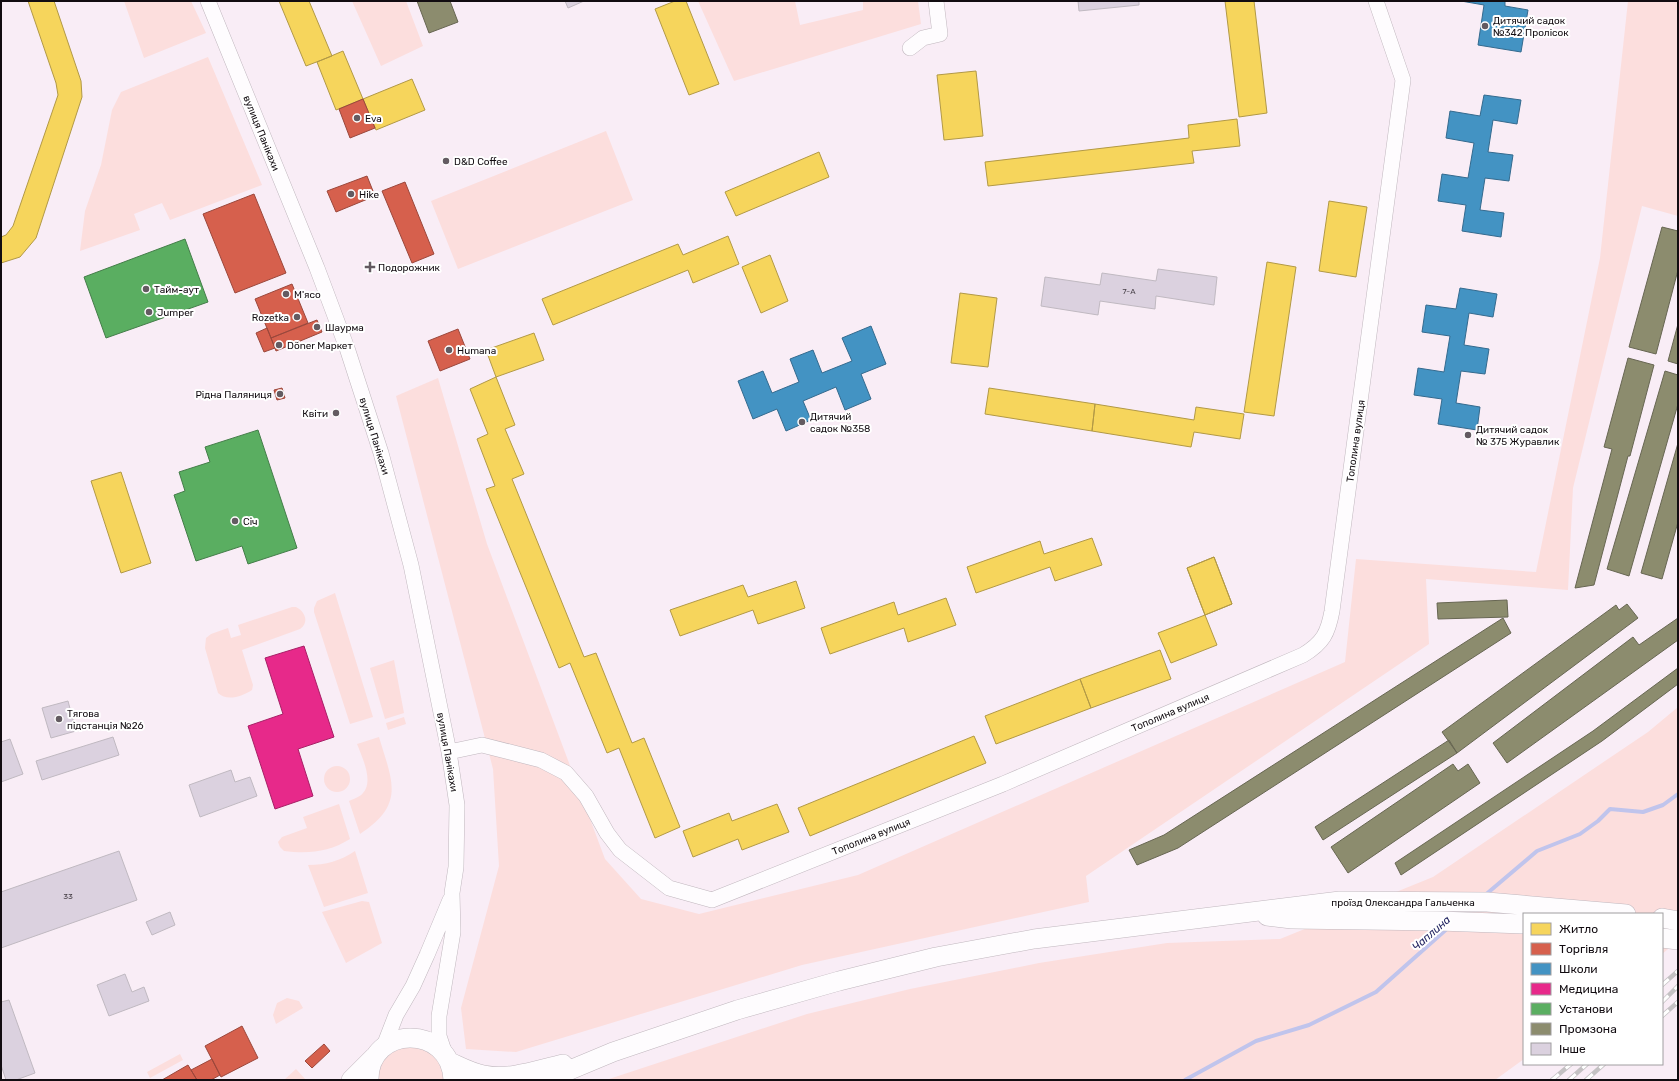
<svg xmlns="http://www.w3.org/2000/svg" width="1679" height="1081" viewBox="0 0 1679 1081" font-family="Rubik,sans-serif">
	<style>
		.green { fill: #fcdedd }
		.homes { fill: #f6d55c; stroke: #b29946 }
		.shops { fill: #d6604d; stroke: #9b473b }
		.schools { fill: #4393c3; stroke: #346a8e }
		.health { fill: #e7298a; stroke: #a72066 }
		.public { fill: #5aae61; stroke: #447d49 }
		.industry { fill: #8c8c6e; stroke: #676652 }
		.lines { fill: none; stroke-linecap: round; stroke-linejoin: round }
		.stream { stroke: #c0c4ec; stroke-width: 4 }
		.building { fill: #dbd1df; stroke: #c0b9c1 }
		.minor-casing { stroke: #c0b7be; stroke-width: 16 }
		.major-casing { stroke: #c0b7be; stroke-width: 20 }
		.minor { stroke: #fefcfe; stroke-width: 15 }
		.major { stroke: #fefcfe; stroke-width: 19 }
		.rail-casing { stroke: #c4c1c3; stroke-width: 4.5 }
		.rail { stroke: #fff; stroke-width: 3; stroke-dasharray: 9; stroke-linecap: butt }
		.poi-dot { fill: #635b61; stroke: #fff; stroke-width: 1.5 }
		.labels { text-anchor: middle; stroke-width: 4; stroke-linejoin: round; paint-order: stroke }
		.number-label { font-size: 8px; fill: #443d44 }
		.poi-label { font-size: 10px; fill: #120c11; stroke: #fff; text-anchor: start }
		.street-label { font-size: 10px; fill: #120c11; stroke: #fff }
		.water-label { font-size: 11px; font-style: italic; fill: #1f215f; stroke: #fff }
	</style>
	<rect width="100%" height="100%" fill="#f9edf6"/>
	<path class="green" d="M124 1H191L206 33 144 58Z
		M352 1H406L423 46 381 66Z
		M698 1H795L800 25 863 10V1H918L921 24 734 81Z
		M1628 1H1678V216L1642 206 1573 488 1568 590 1426 579 1429 644 1086 876 1089 902 802 965 516 1052 466 1049 461 1008 499 866 493 769 396 396 438 378 487 544 605 859 641 899 699 914 858 875 1345 662 1356 559 1536 572 1600 258Z
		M208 57 262 185 170 220 162 203 134 214 140 230 80 251 85 211 101 165 112 110 121 92Z
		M606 131 633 200 458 269 431 201Z
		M335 593 373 717 350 724 314 612V608L317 601Z
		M292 607H296C306 612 309 623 300 629L242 650 253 685 252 690C243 696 227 702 218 693L205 648 206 638 211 634 228 628 231 638 241 635 238 625Z
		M394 660 404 713 385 719 370 668Z
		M1678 707V941L1662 954V914H1524V1059L1495 1080H606L807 1014 910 989 1039 963 1167 943 1280 939 1433 877 1648 732Z
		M404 717 406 724 388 730 386 723Z
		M379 737C392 781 406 804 360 834L349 801C353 799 360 797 363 793 374 781 362 757 357 744Z
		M324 779a13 13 0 1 1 26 0a13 13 0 1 1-26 0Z
		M339 804 350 839C329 852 309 854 284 851L280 847 278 842 282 837 307 828 303 817Z
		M355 851 368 893 324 907 308 865C326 865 340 861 355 851Z
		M362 901 369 902 382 943 346 963 322 912Z
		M287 998 299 1001 303 1008 276 1024 273 1015 277 1003Z
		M416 1044 439 1058 446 1080H377L379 1065 390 1051Z
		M180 1054 183 1060 150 1078 147 1072Z
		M296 1069 306 1080H284Z"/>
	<path class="homes" d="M28 1H54L81 81 82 97 36 238 20 257 1 263V237L6 235 13 226 58 95 56 83Z
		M279 1H309L332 56 306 66Z
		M675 1H686L719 84 689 95 655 9Z
		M1225 1H1254L1267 113 1239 117Z
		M343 51 363 99 336 110 317 62Z
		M976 71 983 136 944 140 937 75Z
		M412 79 425 110 376 130 363 99Z
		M1237 119 1240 146 1192 151 1194 163 988 186 985 162 1189 138 1188 125Z
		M819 152 829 177 736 216 725 192Z
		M1329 201 1367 207 1356 277 1319 271Z
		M728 236 739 264 693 283 688 270 553 325 542 299 678 244 683 255Z
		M770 255 788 301 761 313 742 267Z
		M1267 262 1296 267 1274 416 1244 412Z
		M960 293 997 298 988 367 951 363Z
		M534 333 544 360 496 377 486 350Z
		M496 377 515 425 505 429 524 474 512 479 584 657 596 653 632 743 644 738 680 827 655 838 619 748 607 753 570 663 559 668 486 489 495 486 477 439 488 434 470 389Z
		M989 388 1095 404 1092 431 985 414Z
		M1095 404 1194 420 1196 407 1244 414 1240 439 1194 432 1191 447 1092 431Z
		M121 472 151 563 121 573 91 481Z
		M1092 538 1102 565 1055 581 1050 567 976 593 967 567 1040 541 1044 554Z
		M1214 557 1232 604 1205 615 1187 568Z
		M1214 557 1232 604 1205 615 1187 568Z
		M796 581 805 608 758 624 753 610 680 636 670 610 743 585 748 597Z
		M946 598 956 625 908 642 904 628 830 654 821 628 894 602 898 615Z
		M1205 615 1217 645 1171 663 1158 633Z
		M1160 650 1171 679 1091 708 1080 679Z
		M1080 679 1091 708 996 744 985 716Z
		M974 736 986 763 810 836 798 808Z
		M777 804 789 832 742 850 738 839 693 857 683 831 729 813 732 821Z"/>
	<path class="shops" d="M363 99 375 128 350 138 339 109Z
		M367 176 375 196 336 212 327 191Z
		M405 182 434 254 412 263 382 191Z
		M254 194 286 273 235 293 203 214Z
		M292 284 308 323 271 338 255 299Z
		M317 320 322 332 276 351 271 338Z
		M267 328 275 348 264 352 256 333Z
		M458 329 470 359 440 371 428 341Z
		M282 388 285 398 277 400 274 390Z
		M242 1026 258 1058 221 1077 205 1046Z
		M324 1044 330 1051 312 1068 305 1061Z
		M212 1059 220 1075 211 1080H197L191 1070Z
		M188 1065 197 1080H162Z"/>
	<path class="schools" d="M1461 1H1505V6L1528 10 1521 52 1478 45 1484 5Z
		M1484 95 1521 100 1517 124 1493 120 1488 152 1513 155 1509 181 1485 178 1480 210 1504 213 1501 237 1462 231 1466 205 1438 201 1442 174 1468 178 1474 143 1446 138 1450 111 1480 116Z
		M1460 288 1497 294 1493 317 1469 313 1464 345 1489 349 1485 374 1461 371 1456 403 1480 407 1477 430 1438 424 1442 399 1414 395 1418 368 1444 372 1450 336 1422 332 1426 305 1456 309Z
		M871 326 886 364 861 374 871 399 845 410 836 387 803 401 811 420 786 431 777 409 753 419 738 381 763 371 772 393 799 382 790 359 813 350 822 373 852 361 842 338Z"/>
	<path class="health" d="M304 646 334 737 298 749 313 796 275 809 248 726 283 714 265 658Z"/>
	<path class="public" d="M185 239 208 302 106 338 84 277Z
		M258 430 297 548 248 564 242 546 196 561 174 495 185 491 179 472 210 462 205 447Z"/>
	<path class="industry" d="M417 1H450L458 22 429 33Z
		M1662 227 1678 231V270L1656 354 1629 347Z
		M1678 324V364L1668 361Z
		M1628 358 1654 365 1630 456H1628L1594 585 1575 588 1612 449 1604 447Z
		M1665 371 1678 375V404L1629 576 1607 569Z
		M1678 443V522L1662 579 1641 573Z
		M1507 600 1508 617 1438 619 1437 603Z
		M1627 604 1638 618 1457 753 1442 732 1616 605 1619 610Z
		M1503 618 1511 633 1178 848 1137 865 1129 850 1164 835Z
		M1678 618V640L1507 763 1493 743 1633 637 1639 645Z
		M1678 668V684L1602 741 1401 875 1395 863 1593 731Z
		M1449 740 1457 753 1323 840 1315 827Z
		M1453 764 1458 771 1468 764 1480 783 1348 873 1331 847Z"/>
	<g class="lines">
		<path class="stream" d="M1484 896 1537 851 1580 834 1598 821 1610 809 1643 812 1663 805 1678 794
			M1185 1080 1256 1041 1309 1025 1376 992 1449 927"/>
	</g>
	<path class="building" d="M565 1H584L568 8Z
		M1078 1H1139V5L1079 11Z
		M1158 269 1217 277 1214 305 1156 296 1155 309 1100 301 1098 315 1041 306 1045 277 1100 285 1102 273 1156 281Z
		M68 701 76 731 51 738 42 708Z
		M113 737 119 755 42 780 36 761Z
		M10 739 23 774 1 782V742Z
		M231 770 235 782 250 777 257 796 200 817 189 785Z
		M119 851 137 900 1 948V892Z
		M170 912 175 925 152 935 146 922Z
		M125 974 132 992 144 987 149 1001 109 1016 97 985Z
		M9 1000 35 1073 16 1080H6L1 1065V1002Z"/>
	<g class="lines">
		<g class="minor-casing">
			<path id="minor" d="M208 1 317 268 347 348 381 453 411 565 449 752 457 805 456 867 452 893 453 932 439 1016V1036L445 1054
				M910 48 923 38 940 34 936 1
				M449 752 482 745 541 760 566 773 586 796 607 833 620 850 669 888 712 900 1003 784 1303 655C1323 643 1328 633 1332 611L1403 80 1376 1
				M384 1046 396 1015 413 986 427 955 450 900"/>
		</g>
		<g class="major-casing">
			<path id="major" d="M1267 916 1292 919 1439 921 1524 924
				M1662 918 1678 921
				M1662 938 1678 940
				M450 1062C461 1067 472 1073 484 1075 510 1080 537 1070 563 1064
				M351 1080 374 1057
				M369 1080C368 1025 451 1023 453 1080
				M546 1080 613 1052 737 1010 839 981 936 957 1034 939 1340 901 1487 902 1626 914"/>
		</g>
		<use href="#minor" class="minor"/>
		<use href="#major" class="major"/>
		<g class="rail-casing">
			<path id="rail" d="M1662 985 1678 971
				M1662 1002 1678 986
				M1662 1016 1678 1002
				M1552 1080 1571 1064
				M1569 1080 1587 1064
				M1586 1080 1604 1064"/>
		</g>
		<use href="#rail" class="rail"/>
	</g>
	<g class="poi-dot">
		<circle cx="1485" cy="26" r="4"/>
		<circle cx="357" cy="118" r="4"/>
		<circle cx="446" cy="161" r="4"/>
		<circle cx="351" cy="194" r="4"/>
		<path d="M368 261h4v4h4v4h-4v4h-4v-4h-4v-4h4z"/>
		<circle cx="146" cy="289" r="4"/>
		<circle cx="286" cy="294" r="4"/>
		<circle cx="149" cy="312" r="4"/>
		<circle cx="297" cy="317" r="4"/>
		<circle cx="317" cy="327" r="4"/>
		<circle cx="279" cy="345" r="4"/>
		<circle cx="449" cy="350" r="4"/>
		<circle cx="280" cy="394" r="4"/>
		<circle cx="336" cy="413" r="4"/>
		<circle cx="802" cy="422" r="4"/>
		<circle cx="1468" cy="435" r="4"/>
		<circle cx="235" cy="521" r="4"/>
		<circle cx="59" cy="719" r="4"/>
	</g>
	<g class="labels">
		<g class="number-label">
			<text x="1129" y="294">7-А</text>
			<text x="68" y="899">33</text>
		</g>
		<g class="poi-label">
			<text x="1493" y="24">Дитячий садок<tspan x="1493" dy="12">№342 Пролісок</tspan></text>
			<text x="365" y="122">Eva</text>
			<text x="454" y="165">D&amp;D Coffee</text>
			<text x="359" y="198">Hike</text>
			<text x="378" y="271">Подорожник</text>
			<text x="154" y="293">Тайм-аут</text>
			<text x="294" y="298">М'ясо</text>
			<text x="157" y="316">Jumper</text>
			<text x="289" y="321" text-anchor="end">Rozetka</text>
			<text x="325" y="331">Шаурма</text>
			<text x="287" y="349">Döner Маркет</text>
			<text x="457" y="354">Humana</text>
			<text x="272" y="398" text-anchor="end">Рідна Паляниця</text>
			<text x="328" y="417" text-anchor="end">Квіти</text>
			<text x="810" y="420">Дитячий<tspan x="810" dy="12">садок №358</tspan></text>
			<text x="1476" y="433">Дитячий садок<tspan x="1476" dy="12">№ 375 Журавлик</tspan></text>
			<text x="243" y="525">Січ</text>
			<text x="67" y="717">Тягова<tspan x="67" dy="12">пiдстанцiя №26</tspan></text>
		</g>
		<g class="street-label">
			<text transform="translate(262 133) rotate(68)" y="4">вулиця Панікахи</text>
			<text transform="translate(375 436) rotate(73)" y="4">вулиця Панікахи</text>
			<text transform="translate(1355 441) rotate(-82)" y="4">Тополина вулиця</text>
			<text transform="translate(1170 712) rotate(-23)" y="4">Тополина вулиця</text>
			<text transform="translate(448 752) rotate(80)" y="4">вулиця Панікахи</text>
			<text transform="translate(871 836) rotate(-22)" y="4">Тополина вулиця</text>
			<text x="1403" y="906">проїзд Олександра Гальченка</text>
		</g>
		<g class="water-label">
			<text transform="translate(1431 933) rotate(-41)" y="4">Чаплина</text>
		</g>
	</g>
	<rect width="1679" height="1081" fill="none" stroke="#120c11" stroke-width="4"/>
	<rect x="1523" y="913" width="140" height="152" fill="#ffffff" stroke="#a09ea0"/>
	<rect x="1531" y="923" width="20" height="12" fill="#f6d55c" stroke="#a09ea0"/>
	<text x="1559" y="933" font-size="12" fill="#120c11">Житло</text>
	<rect x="1531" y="943" width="20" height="12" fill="#d6604d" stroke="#a09ea0"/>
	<text x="1559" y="953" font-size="12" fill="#120c11">Торгівля</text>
	<rect x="1531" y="963" width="20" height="12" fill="#4393c3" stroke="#a09ea0"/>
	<text x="1559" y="973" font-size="12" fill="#120c11">Школи</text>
	<rect x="1531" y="983" width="20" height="12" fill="#e7298a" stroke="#a09ea0"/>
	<text x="1559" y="993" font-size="12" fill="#120c11">Медицина</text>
	<rect x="1531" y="1003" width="20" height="12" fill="#5aae61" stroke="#a09ea0"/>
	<text x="1559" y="1013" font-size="12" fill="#120c11">Установи</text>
	<rect x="1531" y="1023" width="20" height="12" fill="#8c8c6e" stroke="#a09ea0"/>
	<text x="1559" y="1033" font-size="12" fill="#120c11">Промзона</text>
	<rect x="1531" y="1043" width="20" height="12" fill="#dbd1df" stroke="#a09ea0"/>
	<text x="1559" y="1053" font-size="12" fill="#120c11">Інше</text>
</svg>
